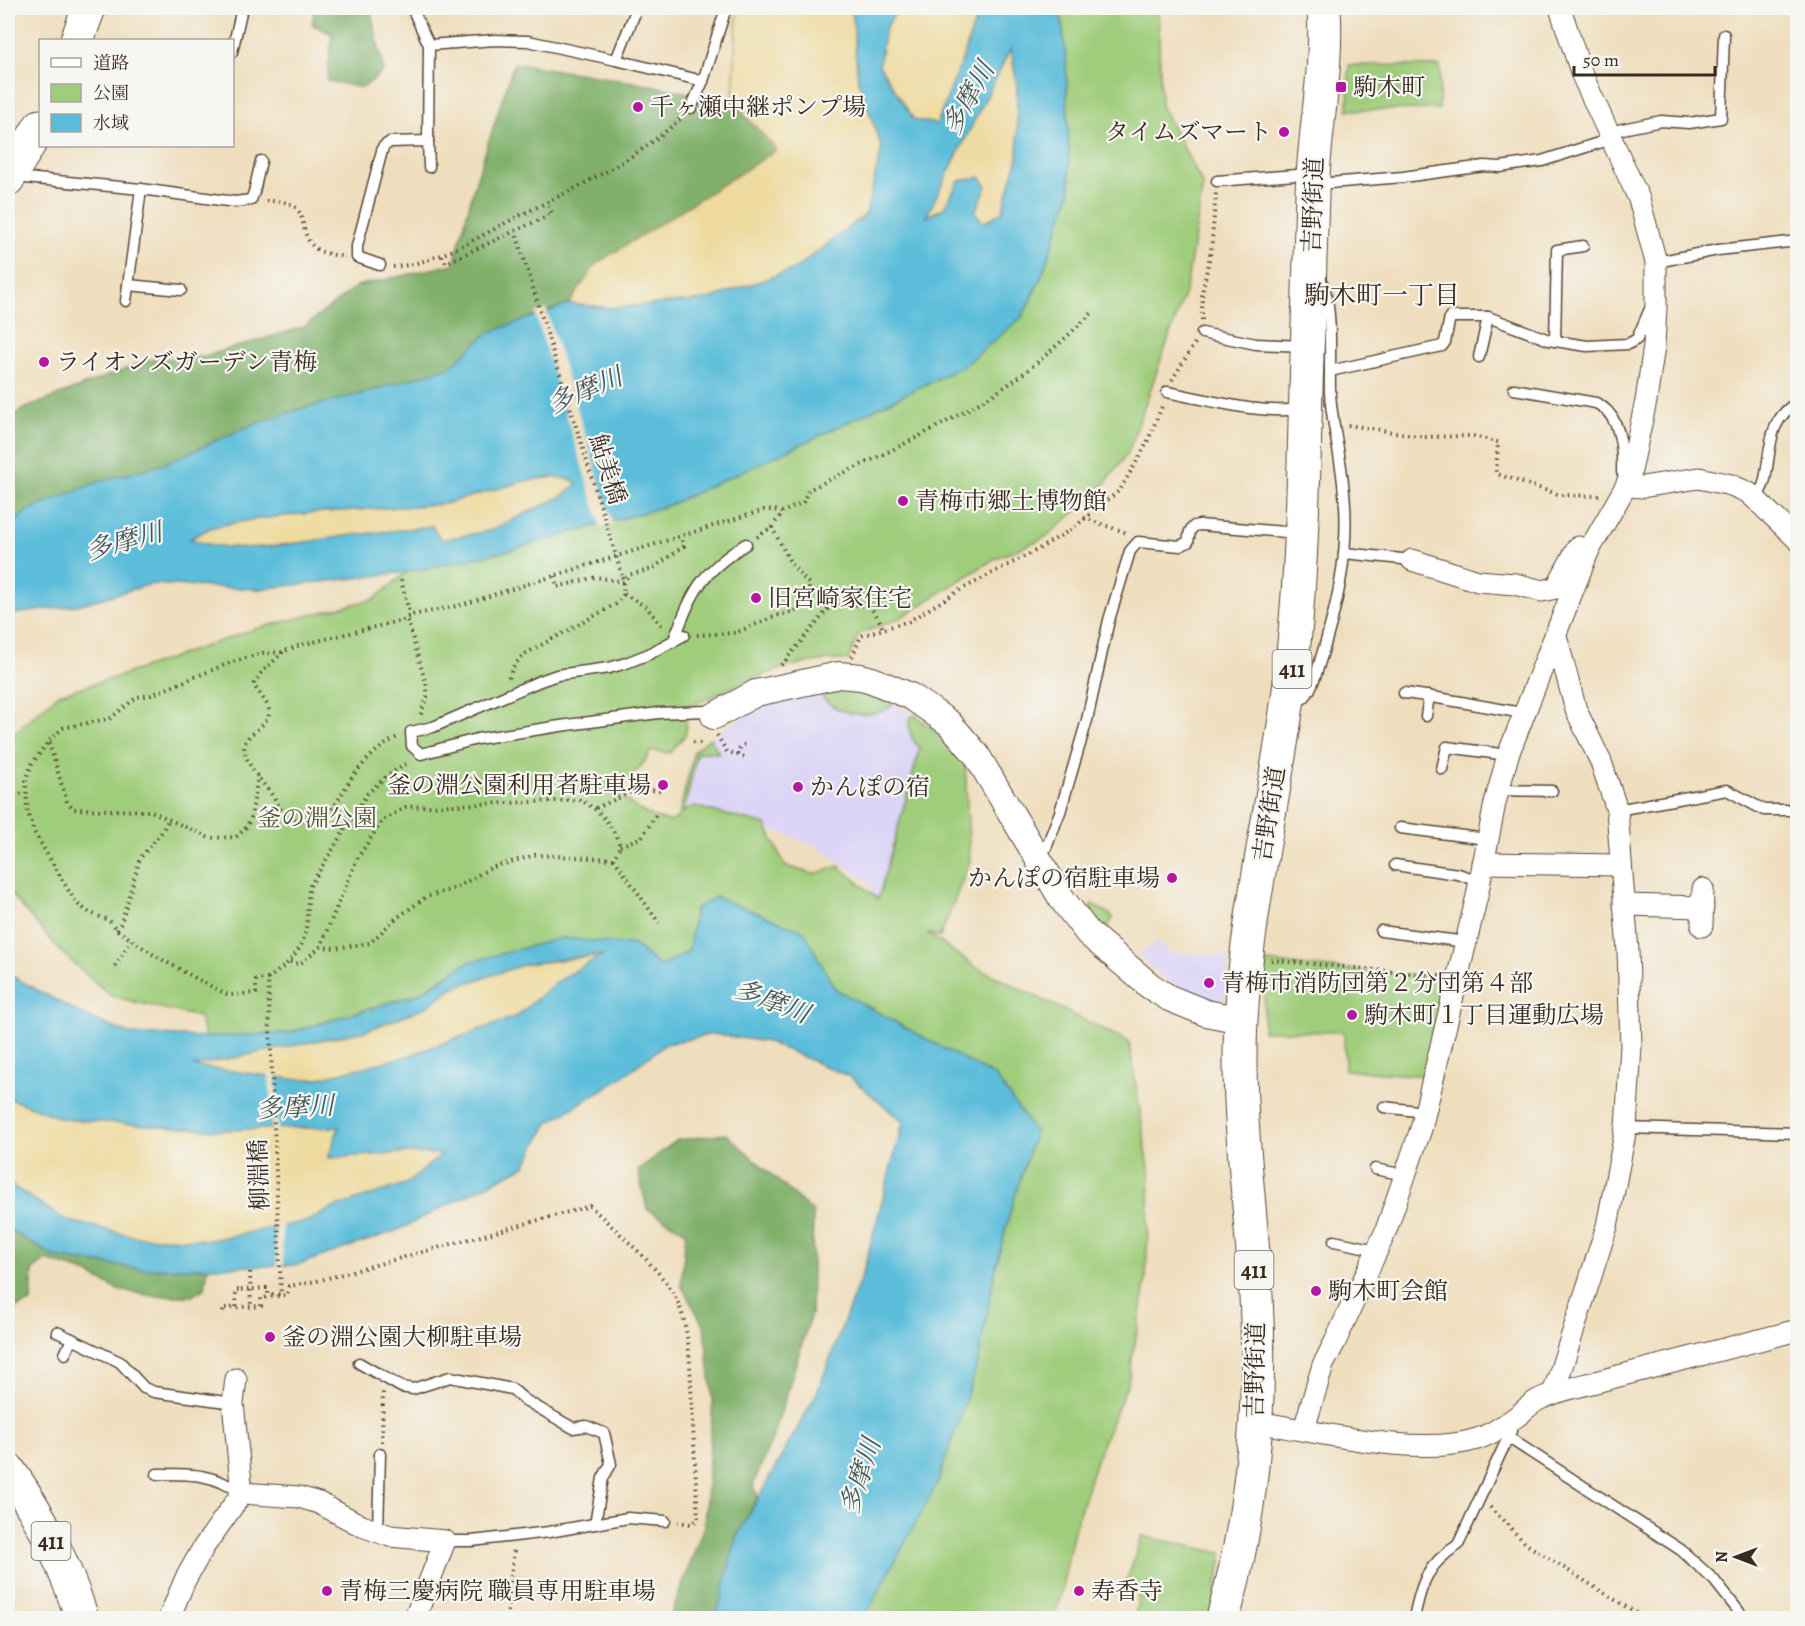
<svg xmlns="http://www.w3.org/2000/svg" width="1805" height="1626" font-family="Alegreya,'Noto Serif JP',serif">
<rect width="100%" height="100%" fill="#f6f6f2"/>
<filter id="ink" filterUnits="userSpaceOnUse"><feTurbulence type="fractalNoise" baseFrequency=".0167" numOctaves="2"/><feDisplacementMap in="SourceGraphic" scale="12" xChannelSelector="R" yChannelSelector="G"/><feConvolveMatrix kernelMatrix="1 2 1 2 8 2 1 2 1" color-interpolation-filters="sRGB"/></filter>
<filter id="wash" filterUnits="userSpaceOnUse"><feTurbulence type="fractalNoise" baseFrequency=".008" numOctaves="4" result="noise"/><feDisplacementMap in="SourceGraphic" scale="24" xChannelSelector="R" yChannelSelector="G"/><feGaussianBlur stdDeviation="1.35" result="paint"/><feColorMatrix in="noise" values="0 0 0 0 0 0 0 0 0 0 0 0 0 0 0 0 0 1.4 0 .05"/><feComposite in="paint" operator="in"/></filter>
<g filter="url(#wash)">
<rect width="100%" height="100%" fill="#efdebd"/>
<g fill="#dcd5f6">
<polygon points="842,689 855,690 884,700 904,709 926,724 876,905 871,884 823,850 779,832 678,821 694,751 698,747 749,712 767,703"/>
<polygon points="1158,941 1168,953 1228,956 1228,995 1217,1001 1182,989 1163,978 1137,955"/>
</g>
<g fill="#a0cd7b" stroke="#6e7c4c" stroke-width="1.5">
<path d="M1060,8H1158L1161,105L1203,185L1186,289L1128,453L1096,495L1044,538L994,559L900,618L859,634L848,660C790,657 738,685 687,708L686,734L670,753L651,751L642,765L616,792C636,809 646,816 671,822L679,816L694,751L710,738L719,753L706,752L697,753L684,812L693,806L766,825L785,866L814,874L839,866L878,899L920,748C911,740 908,731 909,719L915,715L941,736L965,764L970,861L940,937L927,933L976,967L1129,1042L1150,1175L1146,1279L1128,1383L1097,1457L1074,1530L1058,1607L1053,1618H862L869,1609L978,1362L995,1270L1009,1216L996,1077L835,989L803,931L695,909L689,951L660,967L635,945L469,962L418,994L289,1033L205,1037L199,1017L111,996L62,953L10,893L8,888V738L59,694L117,677L255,629L374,599L407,572L507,551L669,505L819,436L965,365L1022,317L1041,278L1070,193L1066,58Z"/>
<polygon points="1349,65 1440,66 1439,109 1348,110"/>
<path d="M842,689L874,696L892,704V706C871,720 839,716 822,697L826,691Z"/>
<polygon points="1092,904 1111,915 1113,918 1106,930 1088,911"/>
<polygon points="1266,962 1450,979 1426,1076 1345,1070 1344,1032 1263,1031"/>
<polygon points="1142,1536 1222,1553 1213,1618 1135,1618 1139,1592 1124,1588"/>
</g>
<g fill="#80b06b" stroke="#5e6d44" stroke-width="1.5">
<polygon points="315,8 370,8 384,71 363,88 327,81 332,34 312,24"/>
<polygon points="514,63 639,83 733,102 777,150 596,264 569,304 488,333 451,367 361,394 301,409 253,425 164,464 98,482 27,511 8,529 8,418 24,409 148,360 205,356 304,327 357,286 454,264 474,187"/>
<polygon points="726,1134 813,1212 811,1314 775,1432 753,1485 758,1496 736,1538 716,1618 670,1618 704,1526 713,1401 704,1326 681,1285 686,1232 647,1209 638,1170 677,1140"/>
<polygon points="8,1229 55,1257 142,1269 208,1268 205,1288 192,1296 153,1296 118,1290 83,1271 46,1260 33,1270 31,1302 8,1311"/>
</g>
<g fill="#eeda9e" stroke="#94825e" stroke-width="1.5">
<polygon points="737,8 852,8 858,80 882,148 866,214 795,269 706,300 612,308 569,304 596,264 777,150 733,102"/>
<polygon points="899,8 985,8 974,25 959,68 937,124 914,120 879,65 885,28"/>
<polygon points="1011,47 1017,87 1018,158 1002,212 983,223 975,212 986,187 959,181 944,208 925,217"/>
<path d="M554,477L573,480L578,484L561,497L489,531L441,540L432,526C397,530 362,535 327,539C282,545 233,555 190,539L210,528L249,520L311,513L444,504L525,481Z"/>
<polygon points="603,955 556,982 517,1016 408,1056 316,1079 292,1079 191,1066 365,1031 428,1006 451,988 526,964"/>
<polygon points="8,1098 63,1119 216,1130 340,1127 329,1158 399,1153 443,1153 408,1183 333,1208 308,1221 211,1240 137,1237 65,1220 8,1183"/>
</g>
<g fill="#5cbdda" stroke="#4c747c" stroke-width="1.5" fill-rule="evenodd">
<path d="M852,8H899L885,28L879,65L914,120L937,124L959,68L974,25L985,8H1060L1066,58L1070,193L1041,278L1022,317L965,365L819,436L669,505L507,551L407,572L259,589L151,584L78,605L8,615V529L27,511L98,482L164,464L252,425L301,409L361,394L450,367L488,333L569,304L612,308L706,300L795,269L866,214L882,148L858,80ZM1011,48L1017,87L1018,157L1002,212L983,223L975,212L987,186L980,177L959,181L944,208L926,217ZM554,477L573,480L577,484L561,497L489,531L441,540L432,526C403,530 374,533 345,536C297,543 236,557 190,539L210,528L249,520L311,513L444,504L525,481Z"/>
<path d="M716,897L804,931L835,989L996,1077L1035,1132L1009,1216L995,1270L978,1362L938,1482L869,1609L862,1618H716L736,1538L817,1393L864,1269L903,1122L850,1077L768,1042L713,1034L666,1044L618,1080L548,1123L525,1166L398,1230L297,1265L142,1269L55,1257L8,1229V1183L65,1220L137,1237L211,1240L308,1221L333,1208L408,1183L442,1154L399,1153L328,1158L339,1127L216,1130L63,1119L8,1098V974L83,1015L129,1034L205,1037L289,1033L418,994L469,962L562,938L635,945L660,967L689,951L695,909ZM592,955H602L556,982L517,1016L408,1056L316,1079H292L193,1066L365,1031L428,1006L452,988L526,964Z"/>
</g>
<g fill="#efdebd">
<polygon points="546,309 613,524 601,528 535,313"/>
<polygon points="269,1073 276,1074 278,1131 272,1131"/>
<polygon points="282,1223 283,1268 277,1268 275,1225"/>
</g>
</g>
<g filter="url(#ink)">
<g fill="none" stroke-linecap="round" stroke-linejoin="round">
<defs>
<g id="service">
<polyline points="429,45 495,40 528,41 616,60 703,81"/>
<polyline points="232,52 242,8"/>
<polyline points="616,60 637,8"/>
<polyline points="691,108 703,81 726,8"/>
<polyline points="1608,132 1661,121 1689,123 1721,118 1724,35"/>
<polyline points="428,141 429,167"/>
<polyline points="15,177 141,189 235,202 251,200 254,192 261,161"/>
<polyline points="1217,181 1310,174"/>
<polyline points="1317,184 1403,177 1484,166 1500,167 1542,161 1611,139"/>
<polyline points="1656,262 1718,250 1798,241"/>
<polyline points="380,265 357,257 357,246 383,147 390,142 428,141 429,45 412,8"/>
<polyline points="128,285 181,290"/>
<polyline points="126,301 141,189"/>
<polyline points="1202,333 1256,344 1305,346"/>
<polyline points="1555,341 1557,250 1583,246"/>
<polyline points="1479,357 1488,317"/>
<polyline points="1330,371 1442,346 1445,342 1450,317 1488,317 1549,340 1587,346 1628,344 1637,339 1650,309"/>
<path d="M1514,389L1596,403C1620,414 1623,448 1622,472"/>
<path d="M1167,392C1210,400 1258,415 1302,409"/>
<path d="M1755,501C1758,495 1762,489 1764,483C1772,453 1765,421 1798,402"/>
<polyline points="1344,553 1412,560"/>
<polyline points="684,635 649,654 626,663 609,668 557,675 540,681 433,727 411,732 412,746 421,754 477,739 560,726 658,713 704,711 714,716"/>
<path d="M673,642C693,591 699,574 746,544"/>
<path d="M1404,693C1445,698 1484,707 1524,713"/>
<path d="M1293,701C1296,700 1300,700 1302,699C1311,694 1318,668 1321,658C1339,600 1351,545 1343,483C1340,453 1332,424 1330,393C1329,365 1334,304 1321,281"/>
<polyline points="1426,716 1429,696"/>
<polyline points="1442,769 1447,747 1508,755"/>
<polyline points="1498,790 1552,791"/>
<polyline points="1617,810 1727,790 1764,810 1798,810"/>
<polyline points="1400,828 1487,839"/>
<polyline points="1037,856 1046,848 1060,812 1087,720 1109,620 1130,551 1138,542 1180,546 1188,542 1190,531 1194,526 1199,525 1298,533"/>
<polyline points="1395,865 1458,874 1479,881"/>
<polyline points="1381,931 1466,942"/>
<polyline points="1384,1107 1425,1112"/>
<polyline points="1626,1128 1798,1133"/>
<polyline points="1375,1169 1405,1175"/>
<polyline points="1334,1241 1377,1250"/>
<polyline points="57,1332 120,1362 144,1388 154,1392 233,1403"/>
<polyline points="65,1354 72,1339"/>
<polyline points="359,1363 401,1387 413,1389 450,1377 512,1389 525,1400 573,1428 586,1426 604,1433 611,1464 603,1478 595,1524"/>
<polyline points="1509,1438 1681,1550 1714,1580 1744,1618"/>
<path d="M157,1474C192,1474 211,1473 242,1493"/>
<polyline points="378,1532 380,1454"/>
<polyline points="445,1541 472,1541 549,1532 628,1518 665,1521"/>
<path d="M1414,1618C1421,1584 1427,1564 1458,1545L1511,1431"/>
</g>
<g id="minor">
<polyline points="1626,486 1642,487 1699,478 1731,485 1749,493 1798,540"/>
<polyline points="1412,560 1478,581 1515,584 1542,591 1556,588 1578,547"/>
<polyline points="1483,863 1621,865"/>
<polyline points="1624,905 1703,907"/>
<polyline points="1702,926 1703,889"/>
<polyline points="1553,1394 1607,1226 1626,1128 1631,1046 1628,951 1617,810 1601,762 1576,710 1556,636"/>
<path d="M1255,1422C1317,1431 1418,1458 1477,1439C1490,1435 1505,1425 1516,1417C1523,1412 1530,1404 1538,1400C1547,1395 1558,1392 1568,1389L1798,1330"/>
<polyline points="1304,1429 1323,1365 1335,1342 1385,1233 1421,1129 1477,896 1495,803 1508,755 1588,552 1626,486 1630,475 1646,401 1654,346 1656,307 1656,262 1639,199 1582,75 1560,8"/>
<polyline points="242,1493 299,1497 319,1503 362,1526 390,1536 445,1541 415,1618"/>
<polyline points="169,1618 185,1580 203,1548 242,1493 233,1403 236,1379"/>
</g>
<polyline id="tertiary" points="714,716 756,693 839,675 861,677 872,680 912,697 949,723 976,754 1062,899 1088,933 1150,986 1169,998 1206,1013 1241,1020"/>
<g id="primary">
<polyline points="77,40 89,8"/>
<polyline points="8,179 40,126"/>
</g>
<g id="trunk">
<path d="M8,1469C40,1514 65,1565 82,1618"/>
<path d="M1223,1618C1252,1515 1262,1404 1256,1296C1251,1204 1236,1112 1241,1020C1247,909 1275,800 1289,690C1300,601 1303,511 1305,422C1307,346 1310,270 1312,194C1314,131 1328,71 1324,8"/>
</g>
</defs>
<use href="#service" stroke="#564536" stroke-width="13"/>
<use href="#minor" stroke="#564536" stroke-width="23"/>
<use href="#tertiary" stroke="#564536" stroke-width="28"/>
<use href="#primary" stroke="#564536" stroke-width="35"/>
<use href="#trunk" stroke="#564536" stroke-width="35"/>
<g stroke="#564536" stroke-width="4" stroke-dasharray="1.5 4.5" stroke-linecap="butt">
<path d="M266,201C316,199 294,229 314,247C321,254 336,255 345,257"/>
<polyline points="442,256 446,263 545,217 552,213 547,203"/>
<path d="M393,267C438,263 476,238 515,218C573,189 635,162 682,117"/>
<polyline points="1202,320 1202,293 1211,251 1216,193"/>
<polyline points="1172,380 1195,343"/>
<polyline points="1348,425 1425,437 1473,436 1498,442 1496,471 1497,474 1560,495 1600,496"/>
<polyline points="1084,518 1127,533"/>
<path d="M772,527L791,564L809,584V607C825,607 858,600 871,609C877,614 880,622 883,629"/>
<polyline points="757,537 772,527 783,512"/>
<polyline points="555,576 557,587 596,577 623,582 629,575 652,569 684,546 681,537"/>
<polyline points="401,580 409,612 407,619 427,687 427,696 420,717"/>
<polyline points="624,594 645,606 664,628"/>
<polyline points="697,635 735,633 776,616 809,607"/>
<path d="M283,652C273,663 260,671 254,684C257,693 269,702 269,712C269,729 239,733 245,753C248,767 266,786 275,799C278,804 281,811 285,814C297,825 320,824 331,811C339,800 345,787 353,776C366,760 379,746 398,737"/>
<polyline points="852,657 861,636 909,621 962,589 1037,550 1072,529 1120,490 1146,445 1163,404"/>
<path d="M781,665C787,660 789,655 794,650C806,636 818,622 829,607"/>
<polyline points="509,678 513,667 523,655 616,604 624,594 622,575"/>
<polyline points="717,735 727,752 745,757"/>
<polyline points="693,742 701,743"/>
<polyline points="49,743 67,802 74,809 151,811 209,838 236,837 245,829 251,818 258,776"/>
<polyline points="738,755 740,747 747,743"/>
<polyline points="8,795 26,793"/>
<polyline points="596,808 634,791 662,790"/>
<polyline points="620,846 642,837 657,813"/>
<polyline points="117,930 121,923 140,858 160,835 169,819"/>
<polyline points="320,947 336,948 370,943 394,920 426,897 456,888 490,868 535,855 614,859"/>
<polyline points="1271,960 1440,976"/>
<path d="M290,962L300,964L320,947L358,857L383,820L406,807L580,800C600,810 612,824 620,846L614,859L659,923"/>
<polyline points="115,966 131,940"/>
<path d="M268,979L256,980V993L228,995L197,979L154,955L117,930L109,920L90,913L79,905L73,898L34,832L27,809L26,780L32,764L48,742L63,728L111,718L137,697L151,695L232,662L263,653L283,652L297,646L407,619L413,615L461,605L764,510H774L783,512L803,502L808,490C874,459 939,429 1000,390C1034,368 1063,340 1092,313"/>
<polyline points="250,1272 251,1307"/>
<path d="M266,1288H268V1294H281L268,979C282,968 299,956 304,937C309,921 306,902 310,886L367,794L387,776L409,762"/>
<polyline points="236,1307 236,1290 241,1290"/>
<path d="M223,1312V1308L261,1306V1298L287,1295L289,1286L317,1281L590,1206C617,1232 665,1271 679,1305C691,1336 690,1373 692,1405C694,1444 696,1482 698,1520L691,1524L678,1522"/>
<polyline points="382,1442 383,1392"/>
<polyline points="1490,1507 1526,1544 1644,1618"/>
<polyline points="507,1618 514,1548"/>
</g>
<use href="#service" stroke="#fff" stroke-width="10"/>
<use href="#minor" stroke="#fff" stroke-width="21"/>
<use href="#tertiary" stroke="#fff" stroke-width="26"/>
<use href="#primary" stroke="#fff" stroke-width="33"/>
<use href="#trunk" stroke="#fff" stroke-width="33"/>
<g stroke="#564536" stroke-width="4" stroke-dasharray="1.5 4.5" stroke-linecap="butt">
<polyline points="517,236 622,575"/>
<polyline points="241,1290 266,1288"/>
</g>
</g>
</g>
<g fill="#b5179e" stroke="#f6f6f2" stroke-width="2">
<rect x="1335" y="81" width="12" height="12" rx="3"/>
<circle cx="638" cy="107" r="6"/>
<circle cx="1284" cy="132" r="6"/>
<circle cx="44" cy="362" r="6"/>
<circle cx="903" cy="501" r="6"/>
<circle cx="756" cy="598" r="6"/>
<circle cx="663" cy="785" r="6"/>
<circle cx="798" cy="787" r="6"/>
<circle cx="1172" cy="878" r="6"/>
<circle cx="1209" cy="983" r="6"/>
<circle cx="1352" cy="1015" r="6"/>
<circle cx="1316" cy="1291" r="6"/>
<circle cx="270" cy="1337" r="6"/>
<circle cx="327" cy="1591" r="6"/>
<circle cx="1079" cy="1591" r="6"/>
</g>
<g text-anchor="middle" stroke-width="4.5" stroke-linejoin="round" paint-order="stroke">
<g fill="#f6f6f2" stroke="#73675e" stroke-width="1.5">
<rect x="1272.5" y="650" width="39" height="38" rx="4.5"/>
<rect x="1234.5" y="1251" width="39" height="38" rx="4.5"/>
<rect x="31.5" y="1522" width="39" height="38" rx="4.5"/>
</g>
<g font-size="22" font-weight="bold" fill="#3b2a1e">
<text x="1292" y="677">411</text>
<text x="1254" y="1278">411</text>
<text x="51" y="1549">411</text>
</g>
<g font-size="24" fill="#3b2a1e" stroke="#f6f6f2" text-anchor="start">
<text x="1353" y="95">駒木町</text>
<text x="650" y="115">千ヶ瀬中継ポンプ場</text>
<text x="1272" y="140" text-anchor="end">タイムズマート</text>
<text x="56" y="370">ライオンズガーデン青梅</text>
<text x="915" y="509">青梅市郷土博物館</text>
<text x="768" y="606">旧宮崎家住宅</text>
<text x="651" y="793" text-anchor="end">釜の淵公園利用者駐車場</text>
<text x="810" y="795">かんぽの宿</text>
<text x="1160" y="886" text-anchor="end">かんぽの宿駐車場</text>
<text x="1221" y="991">青梅市消防団第２分団第４部</text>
<text x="1364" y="1023">駒木町１丁目運動広場</text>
<text x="1328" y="1299">駒木町会館</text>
<text x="282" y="1345">釜の淵公園大柳駐車場</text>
<text x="339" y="1599">青梅三慶病院 職員専用駐車場</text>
<text x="1091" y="1599">寿香寺</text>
</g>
<g font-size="24" fill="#3b2a1e" stroke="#f6f6f2">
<text transform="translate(1313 205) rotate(-88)" y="8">吉野街道</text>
<text transform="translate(608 469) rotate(73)" y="8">鮎美橋</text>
<text transform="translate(1269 814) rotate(-81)" y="8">吉野街道</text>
<text transform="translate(259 1175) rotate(-92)" y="8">柳淵橋</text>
<text transform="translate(1255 1370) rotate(-89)" y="8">吉野街道</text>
</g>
<g font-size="24" fill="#545335" stroke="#f6f6f2">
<text x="317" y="826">釜の淵公園</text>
</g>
<g font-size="26" font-style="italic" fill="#455656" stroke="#f6f6f2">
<text transform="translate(968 98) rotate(-61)" y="9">多摩川</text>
<text transform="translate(585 390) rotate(-23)" y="9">多摩川</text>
<text transform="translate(124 541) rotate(-15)" y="9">多摩川</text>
<text transform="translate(772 1001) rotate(21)" y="9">多摩川</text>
<text transform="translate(295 1107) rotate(-3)" y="9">多摩川</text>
<text transform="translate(860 1476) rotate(-72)" y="9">多摩川</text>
</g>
<g font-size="26" fill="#3b2a1e" stroke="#f6f6f2">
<text x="1382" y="304">駒木町一丁目</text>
</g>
</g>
<rect width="1805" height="1626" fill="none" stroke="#f6f6f2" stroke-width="30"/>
<rect x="39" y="39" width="195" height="108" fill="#f6f6f2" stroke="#aba49d" stroke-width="1.5"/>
<rect x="51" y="58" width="30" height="9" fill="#ffffff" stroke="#aba49d" stroke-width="1.5"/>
<text x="93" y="69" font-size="18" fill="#3b2a1e">道路</text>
<rect x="51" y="84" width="30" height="18" fill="#a0cd7b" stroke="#aba49d" stroke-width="1.5"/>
<text x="93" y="99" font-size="18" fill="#3b2a1e">公園</text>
<rect x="51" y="114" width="30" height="18" fill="#5cbdda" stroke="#aba49d" stroke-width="1.5"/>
<text x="93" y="129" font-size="18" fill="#3b2a1e">水域</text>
<g transform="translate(1736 1557) rotate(270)" stroke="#f6f6f2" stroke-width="4.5" paint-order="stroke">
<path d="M0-4.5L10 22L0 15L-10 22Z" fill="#3b2a1e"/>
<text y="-9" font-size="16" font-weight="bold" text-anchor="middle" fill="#3b2a1e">N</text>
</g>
<path d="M1574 66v9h141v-9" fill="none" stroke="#3b2a1e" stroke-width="3"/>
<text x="1583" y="66" font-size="18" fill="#3b2a1e" stroke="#f6f6f2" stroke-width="4.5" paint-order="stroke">50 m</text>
</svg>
